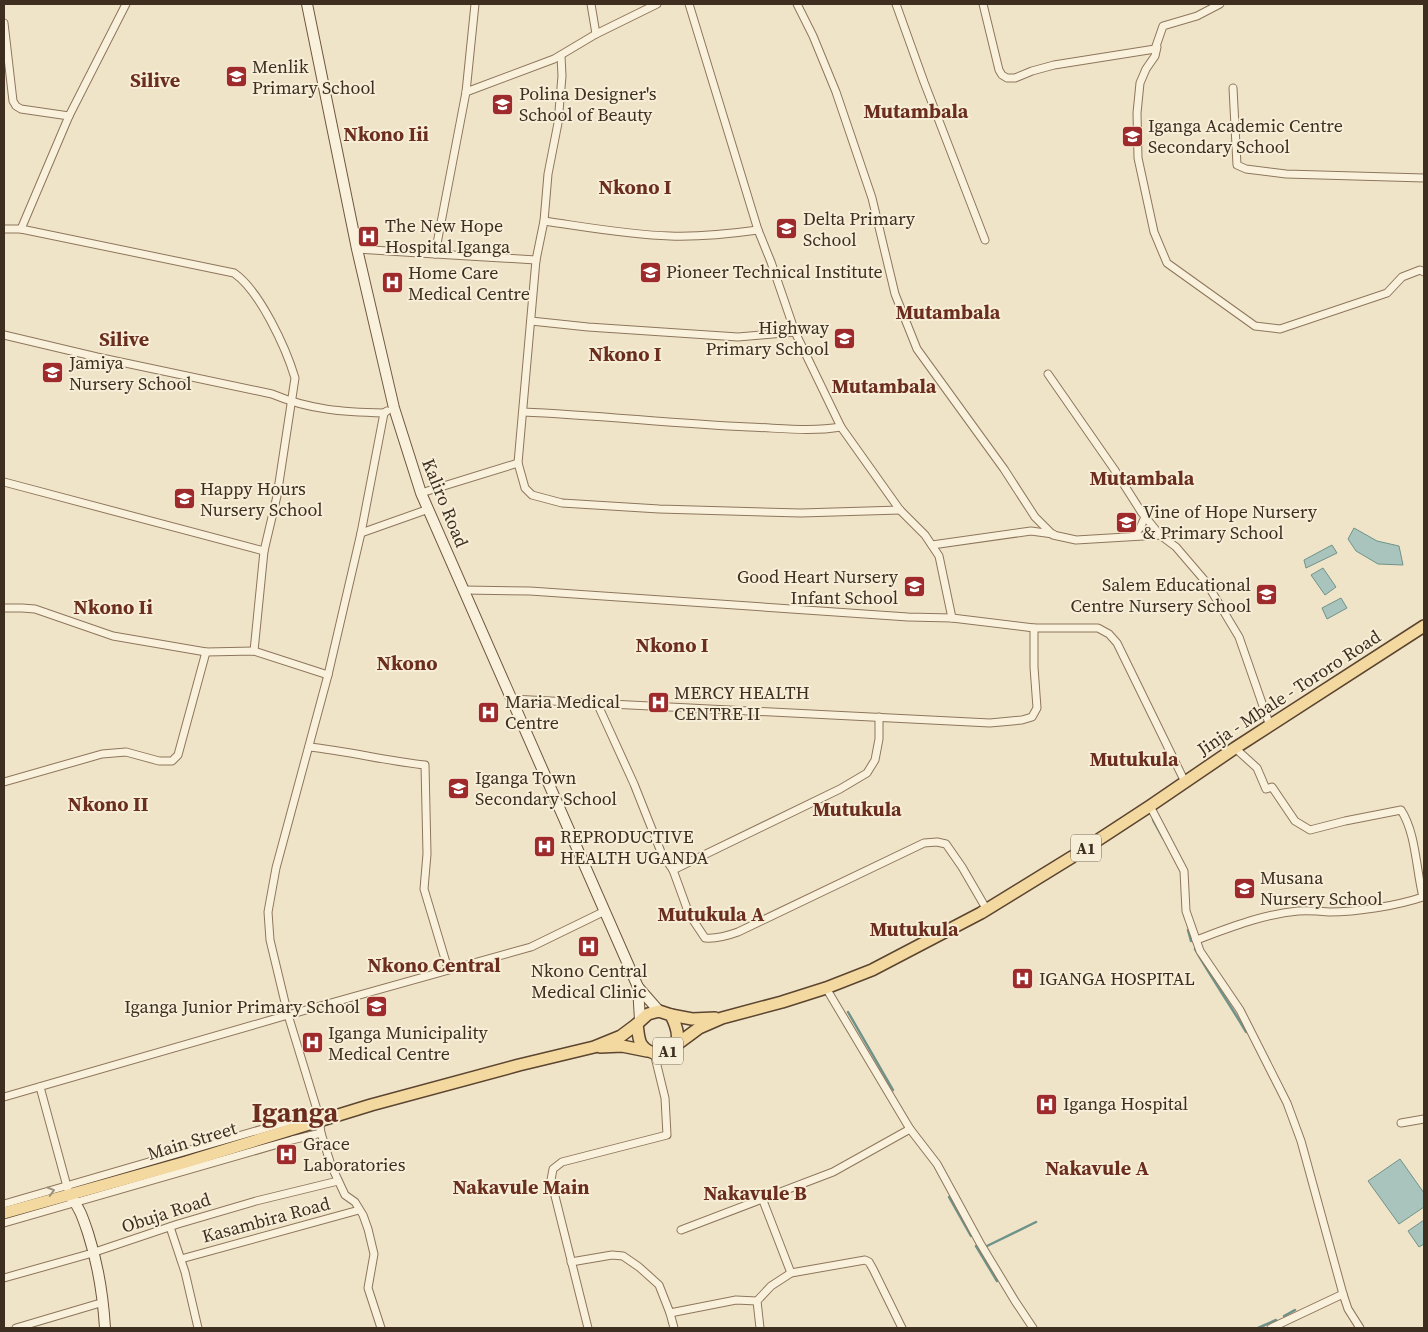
<svg xmlns="http://www.w3.org/2000/svg" width="1428" height="1332" font-family="'Source Serif 4',serif">
<rect width="100%" height="100%" fill="#f0e4c8"/>
<g fill="#a9c4bc" stroke="#6f938a">
<polygon points="1354,528 1377,541 1399,546 1403,565 1378,564 1356,551 1348,539"/>
<polygon points="1332,545 1337,553 1306,568 1304,560"/>
<polygon points="1323,568 1336,587 1325,595 1311,575"/>
<polygon points="1341,598 1347,608 1327,619 1322,608"/>
<polygon points="1400,1159 1424,1193 1424,1207 1399,1224 1368,1181"/>
<polygon points="1424,1220 1424,1244 1419,1247 1408,1231"/>
</g>
<g fill="none" stroke-linecap="round" stroke-linejoin="round">
<g stroke="#6f938a" stroke-width="2.5">
<polyline points="1153,820 1163,838"/>
<polyline points="1188,930 1191,941"/>
<path d="M1195,949C1211,978 1230,1004 1246,1032"/>
<polyline points="848,1012 893,1090"/>
<polyline points="949,1197 971,1236"/>
<polyline points="976,1246 997,1281"/>
<polyline points="987,1246 1036,1222"/>
<polyline points="1284,1316 1295,1310"/>
<polyline points="1258,1328 1276,1320"/>
</g>
<defs>
<g id="minor">
<polyline points="591,4 596,34"/>
<polyline points="689,4 758,230 771,262 795,332 841,427 900,510 925,535 939,556 952,618"/>
<polyline points="797,4 813,36 836,92 872,198 895,294 917,349 1004,469 1035,517 1053,535 1076,540 1160,535 1176,547 1206,582 1239,637 1270,726"/>
<polyline points="896,4 924,82 985,240"/>
<polyline points="983,4 999,70 1002,75 1007,78 1015,78 1032,71 1054,65 1155,49 1163,26 1197,16 1220,4"/>
<polyline points="4,23 13,101 16,106 21,109 69,116"/>
<polyline points="1157,47 1155,56 1146,69 1140,83 1137,113 1138,158 1154,232 1167,263 1255,326 1280,329 1387,293 1402,277 1420,270 1424,272"/>
<polyline points="561,56 562,76 558,123 548,174 544,221 536,260 518,463 525,488 532,495 562,503 659,509 801,513 900,510"/>
<polyline points="1233,88 1237,165 1246,169 1286,174 1424,178"/>
<polyline points="466,92 554,59 596,34 657,4"/>
<path d="M544,221C586,227 629,235 670,236C700,237 729,234 758,230"/>
<path d="M4,229H21L234,273C260,291 286,348 295,378L277,496L264,551L254,651"/>
<polyline points="21,229 69,116 126,4"/>
<polyline points="357,249 435,254 466,92 475,4"/>
<polyline points="435,254 536,260"/>
<polyline points="531,321 588,327 738,337 795,332"/>
<path d="M4,335L97,357L272,394C310,410 343,412 384,413L387,411"/>
<polyline points="1048,374 1114,469 1142,513 1160,535"/>
<path d="M523,412C599,415 674,424 749,427C780,428 811,432 841,427"/>
<polyline points="4,482 264,551"/>
<polyline points="421,493 518,463"/>
<polyline points="361,533 426,510"/>
<polyline points="1133,536 1140,528 1145,517"/>
<polyline points="932,545 1031,531 1053,534"/>
<polyline points="464,590 530,591 908,617 952,618 1034,628 1098,628 1109,634 1117,643 1185,782"/>
<polyline points="4,608 22,608 35,609 113,636 206,652 254,651 328,675"/>
<polyline points="511,699 990,723 1022,720 1032,717 1037,708 1034,667 1034,628"/>
<polyline points="597,703 634,784 661,852 673,870 840,789 867,773 875,760 879,739 879,717"/>
<path d="M309,747C348,751 386,761 425,765L427,854L424,889L448,969"/>
<polyline points="4,782 102,754 126,752 159,761 172,761 178,755 206,652"/>
<polyline points="1150,806 1184,871 1186,911 1200,951 1240,1010 1287,1103 1301,1141 1343,1294"/>
<path d="M673,870L689,914L705,938C717,939 727,936 738,932L924,843L937,842L946,844L962,867L987,910"/>
<path d="M1196,940C1229,928 1263,914 1298,911C1308,910 1319,911 1329,912C1357,912 1396,906 1423,897C1416,869 1416,833 1401,810L1345,821L1310,830L1295,821L1272,787L1266,789L1257,768L1235,748"/>
<polyline points="826,988 910,1129 937,1164 980,1243 1015,1301 1033,1328"/>
<polyline points="40,1087 68,1190"/>
<polyline points="4,1097 288,1015 531,947 605,911"/>
<polyline points="1401,1123 1424,1119"/>
<polyline points="762,1198 791,1273"/>
<polyline points="4,1204 318,1113"/>
<polyline points="4,1223 292,1140 321,1133"/>
<polyline points="170,1227 185,1272 198,1328"/>
<polyline points="681,1230 833,1172 910,1129"/>
<polyline points="181,1259 359,1210"/>
<polyline points="571,1262 612,1255 623,1256 639,1267 659,1285 670,1313 736,1300 757,1301"/>
<polyline points="4,1278 89,1254 178,1224 256,1201 338,1181"/>
<polyline points="670,1313 674,1328"/>
<polyline points="16,1328 97,1304"/>
<polyline points="381,1328 368,1288 374,1254 368,1229 363,1215 355,1202 345,1195 331,1165 321,1133 318,1113 288,1015 270,940 268,912 276,868 328,675 361,533 384,413"/>
<polyline points="588,1328 551,1180 553,1169 562,1162 667,1135 665,1098 654,1053"/>
<polyline points="760,1328 757,1301 771,1286 791,1273 865,1260 869,1262 873,1269 902,1328"/>
<polyline points="1271,1328 1343,1294 1348,1309 1360,1328"/>
</g>
<g id="secondary">
<polyline points="307,4 357,249 394,408 421,493 638,987 659,1011"/>
<polyline points="638,987 640,1020"/>
<path d="M69,1194C79,1206 83,1218 88,1233C98,1264 103,1295 105,1328"/>
</g>
<g id="primary">
<path d="M659,1011L671,1015C675,1023 681,1036 675,1045C668,1058 648,1055 641,1044C638,1038 638,1030 637,1024L648,1014Z"/>
<polyline points="671,1015 692,1019 715,1018"/>
<polyline points="676,1045 699,1028 722,1018 782,1002 826,988 872,970 981,913 1072,857 1150,806 1235,748 1424,626"/>
<polyline points="600,1047 622,1046 647,1051"/>
<polyline points="4,1213 186,1162 371,1105 519,1065 594,1047 621,1036 637,1024"/>
</g>
</defs>
<use href="#minor" stroke="#8d765c" stroke-width="9"/>
<use href="#secondary" stroke="#6f573f" stroke-width="12"/>
<use href="#primary" stroke="#5b4430" stroke-width="14"/>
<use href="#minor" stroke="#faf1dc" stroke-width="7"/>
<use href="#secondary" stroke="#faf1dc" stroke-width="10"/>
<use href="#primary" stroke="#f3d9a0" stroke-width="11"/>
</g>
<defs><path id="oneway-chevron" d="M-2-3.5L2.5 0L-2 3.5" fill="none" stroke-width="1.6" stroke-linecap="round" stroke-linejoin="round" transform="scale(1.25)"/></defs>
<use stroke="#9c907e" href="#oneway-chevron" transform="translate(51 1191) rotate(-16)"/>
<defs>
<symbol id="school-square" viewBox="-11 -11 22 22"><rect x="-9" y="-9" width="18" height="18" rx="4" fill="#9e2a2b" stroke="#f7eed8"/><path d="M0-5L7-2L0 1L-7-2ZM-4 1L0 2.5L4 1V4Q0 6-4 4Z" fill="#fff"/></symbol>
<symbol id="hospital-square" viewBox="-11 -11 22 22"><rect x="-9" y="-9" width="18" height="18" rx="4" fill="#9e2a2b" stroke="#f7eed8"/><path d="M-5-5h3v3.5h4V-5h3V5h-3V1.5h-4V5h-3Z" fill="#fff"/></symbol>
</defs>
<g fill-rule="evenodd">
<use href="#school-square" x="224" y="64" width="25" height="25"/>
<use href="#school-square" x="490" y="92" width="25" height="25"/>
<use href="#school-square" x="1120" y="124" width="25" height="25"/>
<use href="#school-square" x="774" y="216" width="25" height="25"/>
<use href="#hospital-square" x="356" y="224" width="25" height="25"/>
<use href="#school-square" x="638" y="260" width="25" height="25"/>
<use href="#hospital-square" x="380" y="270" width="25" height="25"/>
<use href="#school-square" x="832" y="326" width="25" height="25"/>
<use href="#school-square" x="40" y="360" width="25" height="25"/>
<use href="#school-square" x="172" y="486" width="25" height="25"/>
<use href="#school-square" x="1114" y="510" width="25" height="25"/>
<use href="#school-square" x="902" y="574" width="25" height="25"/>
<use href="#school-square" x="1254" y="582" width="25" height="25"/>
<use href="#hospital-square" x="646" y="690" width="25" height="25"/>
<use href="#hospital-square" x="476" y="700" width="25" height="25"/>
<use href="#school-square" x="446" y="776" width="25" height="25"/>
<use href="#hospital-square" x="532" y="834" width="25" height="25"/>
<use href="#school-square" x="1232" y="876" width="25" height="25"/>
<use href="#hospital-square" x="576" y="934" width="25" height="25"/>
<use href="#hospital-square" x="1010" y="966" width="25" height="25"/>
<use href="#school-square" x="364" y="994" width="25" height="25"/>
<use href="#hospital-square" x="300" y="1030" width="25" height="25"/>
<use href="#hospital-square" x="1034" y="1092" width="25" height="25"/>
<use href="#hospital-square" x="274" y="1142" width="25" height="25"/>
</g>
<g text-anchor="middle" stroke-width="4" stroke-linejoin="round" paint-order="stroke">
<g fill="#f7eed8" stroke="#756857" stroke-width="1">
<rect x="1071" y="834.5" width="30" height="27" rx="4"/>
<rect x="653" y="1037.5" width="30" height="27" rx="4"/>
</g>
<g font-size="16" font-weight="bold" fill="#3d2e20">
<text x="1086" y="854">A1</text>
<text x="668" y="1057">A1</text>
</g>
<g font-size="18" fill="#3d2e20" stroke="#f7eed8" text-anchor="start">
<text x="252" y="73">Menlik<tspan x="252" dy="21">Primary School</tspan></text>
<text x="519" y="100">Polina Designer's<tspan x="519" dy="21">School of Beauty</tspan></text>
<text x="1148" y="132">Iganga Academic Centre<tspan x="1148" dy="21">Secondary School</tspan></text>
<text x="803" y="225">Delta Primary<tspan x="803" dy="21">School</tspan></text>
<text x="385" y="232">The New Hope<tspan x="385" dy="21">Hospital Iganga</tspan></text>
<text x="666" y="278">Pioneer Technical Institute</text>
<text x="408" y="279">Home Care<tspan x="408" dy="21">Medical Centre</tspan></text>
<text x="829" y="334" text-anchor="end">Highway<tspan x="829" dy="21">Primary School</tspan></text>
<text x="69" y="369">Jamiya<tspan x="69" dy="21">Nursery School</tspan></text>
<text x="200" y="495">Happy Hours<tspan x="200" dy="21">Nursery School</tspan></text>
<text x="1143" y="518">Vine of Hope Nursery<tspan x="1143" dy="21">&amp; Primary School</tspan></text>
<text x="898" y="583" text-anchor="end">Good Heart Nursery<tspan x="898" dy="21">Infant School</tspan></text>
<text x="1251" y="591" text-anchor="end">Salem Educational<tspan x="1251" dy="21">Centre Nursery School</tspan></text>
<text x="674" y="699">MERCY HEALTH<tspan x="674" dy="21">CENTRE II</tspan></text>
<text x="505" y="708">Maria Medical<tspan x="505" dy="21">Centre</tspan></text>
<text x="475" y="784">Iganga Town<tspan x="475" dy="21">Secondary School</tspan></text>
<text x="560" y="843">REPRODUCTIVE<tspan x="560" dy="21">HEALTH UGANDA</tspan></text>
<text x="1260" y="884">Musana<tspan x="1260" dy="21">Nursery School</tspan></text>
<text x="589" y="977" text-anchor="middle">Nkono Central<tspan x="589" dy="21">Medical Clinic</tspan></text>
<text x="1039" y="985">IGANGA HOSPITAL</text>
<text x="360" y="1013" text-anchor="end">Iganga Junior Primary School</text>
<text x="328" y="1039">Iganga Municipality<tspan x="328" dy="21">Medical Centre</tspan></text>
<text x="1063" y="1110">Iganga Hospital</text>
<text x="303" y="1150">Grace<tspan x="303" dy="21">Laboratories</tspan></text>
</g>
<g font-size="18" fill="#3d2e20" stroke="#f7eed8">
<text transform="translate(445 503) rotate(68)" y="6">Kaliro Road</text>
<text transform="translate(1289 693) rotate(-33)" y="6">Jinja - Mbale - Tororo Road</text>
<text transform="translate(192 1141) rotate(-17)" y="6">Main Street</text>
<text transform="translate(166 1213) rotate(-18)" y="6">Obuja Road</text>
<text transform="translate(266 1220) rotate(-15)" y="6">Kasambira Road</text>
</g>
<g font-size="20" font-weight="bold" fill="#6b2e1e" stroke="#f7eed8">
<text x="155" y="87">Silive</text>
<text x="916" y="118">Mutambala</text>
<text x="386" y="141">Nkono Iii</text>
<text x="635" y="194">Nkono I</text>
<text x="948" y="319">Mutambala</text>
<text x="124" y="346">Silive</text>
<text x="625" y="361">Nkono I</text>
<text x="884" y="393">Mutambala</text>
<text x="1142" y="485">Mutambala</text>
<text x="113" y="614">Nkono Ii</text>
<text x="672" y="652">Nkono I</text>
<text x="407" y="670">Nkono</text>
<text x="1134" y="766">Mutukula</text>
<text x="108" y="811">Nkono II</text>
<text x="857" y="816">Mutukula</text>
<text x="711" y="921">Mutukula A</text>
<text x="914" y="936">Mutukula</text>
<text x="434" y="972">Nkono Central</text>
<text x="1097" y="1175">Nakavule A</text>
<text x="521" y="1194">Nakavule Main</text>
<text x="755" y="1200">Nakavule B</text>
</g>
<g font-size="28" font-weight="bold" fill="#6b2e1e" stroke="#f7eed8">
<text x="295" y="1122">Iganga</text>
</g>
</g>
<rect width="1428" height="1332" fill="none" stroke="#3d2e20" stroke-width="10"/>
</svg>
